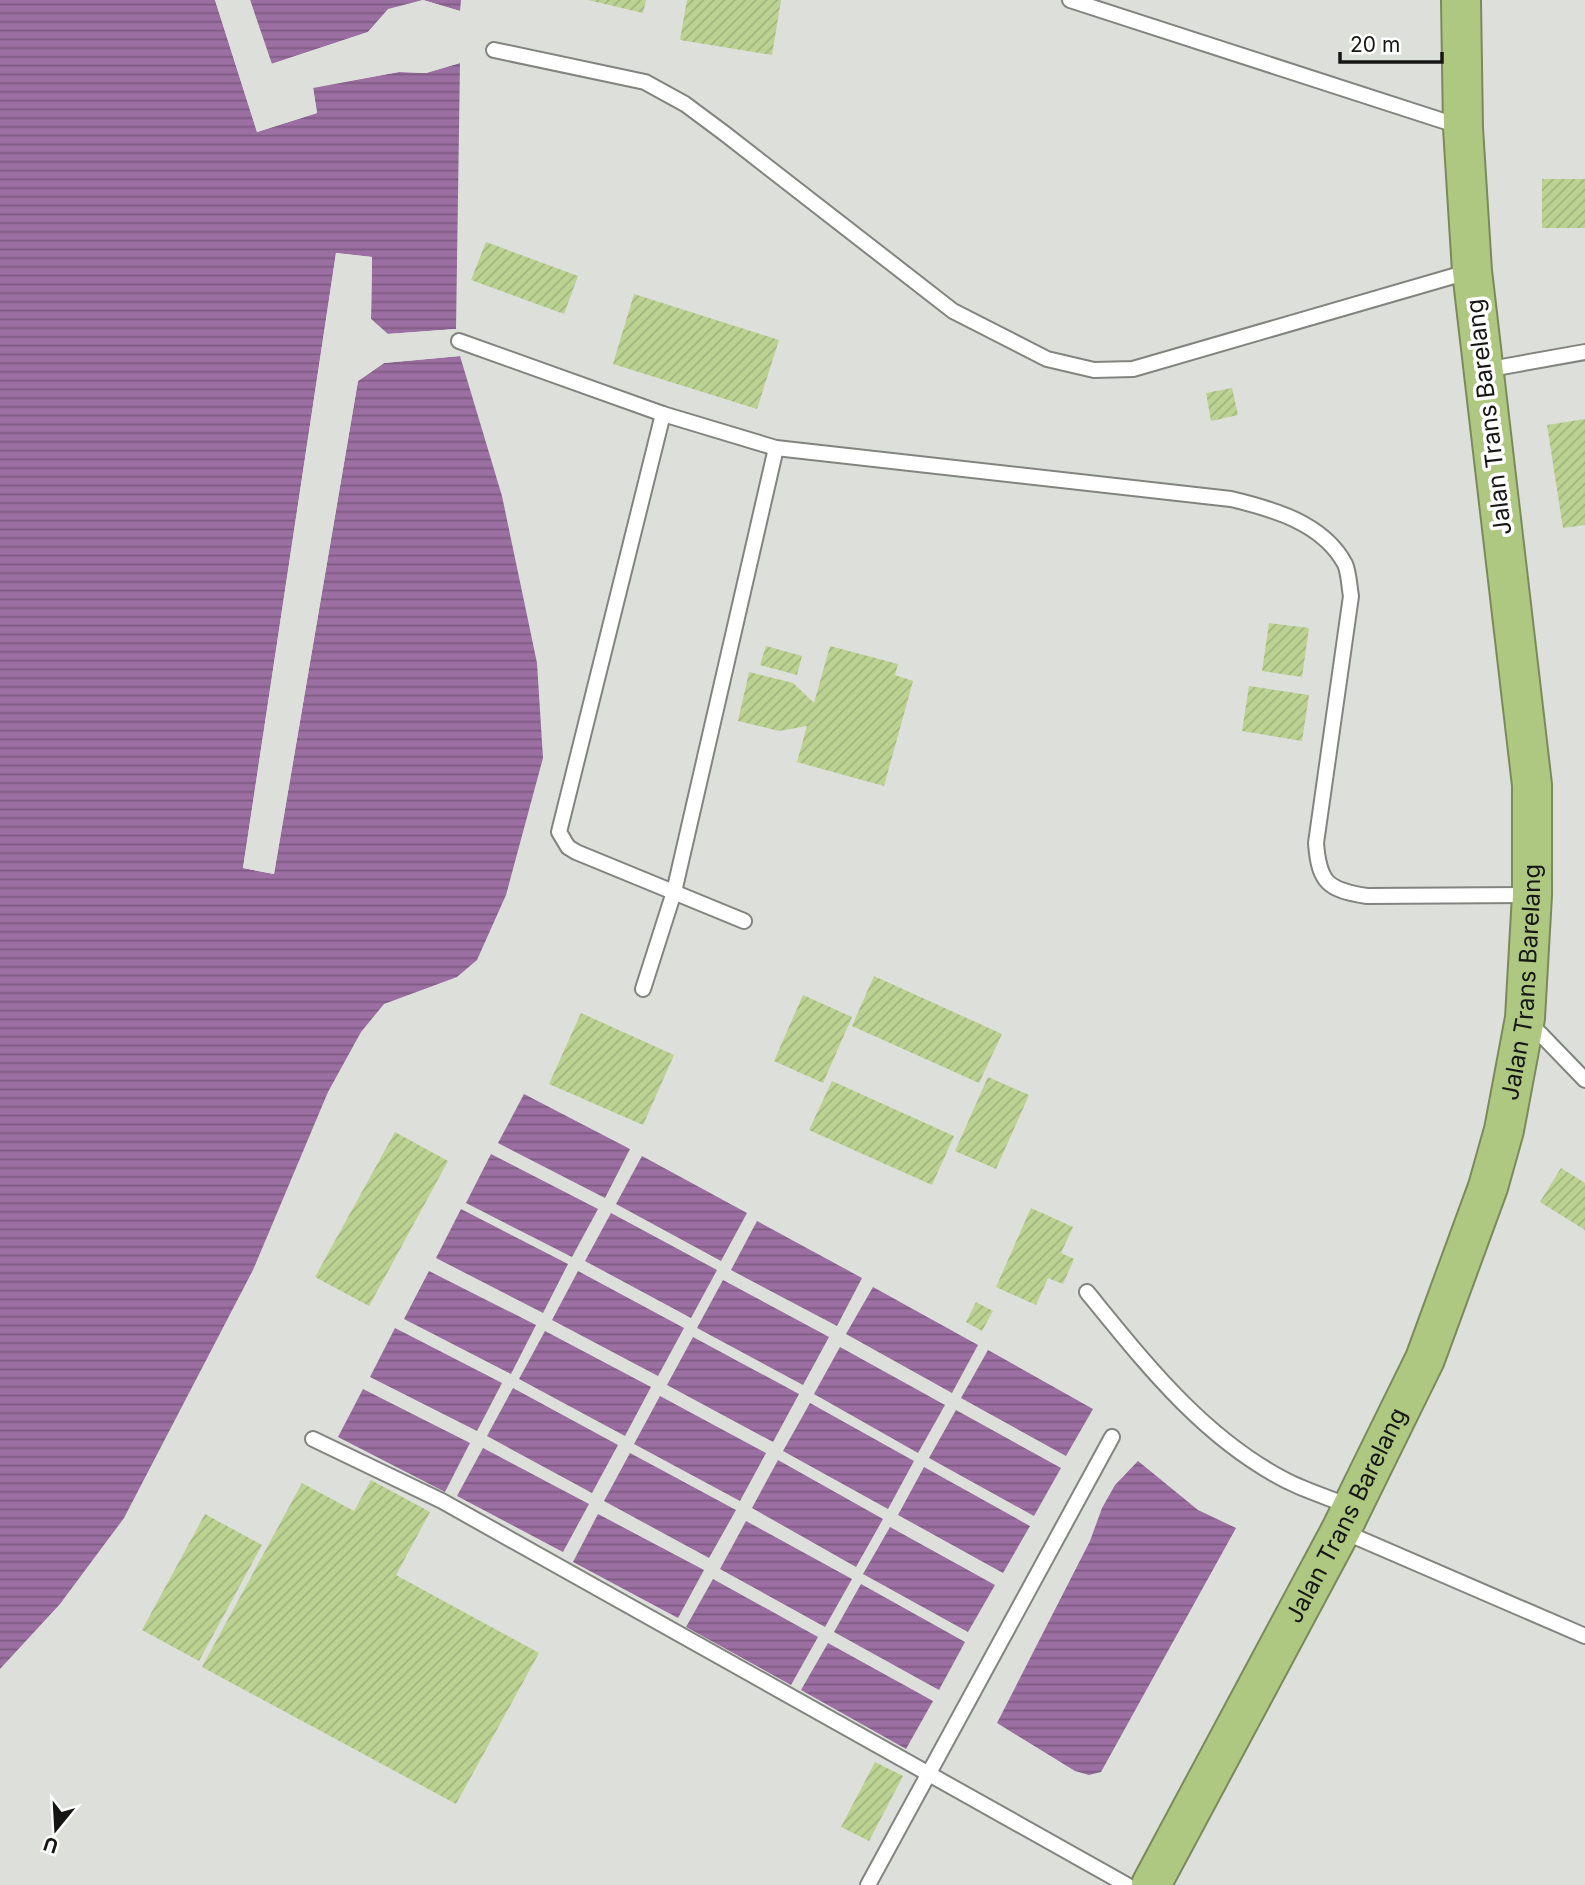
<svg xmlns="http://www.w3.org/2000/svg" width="1585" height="1885" font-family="Inter,sans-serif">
<defs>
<pattern id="water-rules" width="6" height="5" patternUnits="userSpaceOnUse" patternTransform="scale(1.75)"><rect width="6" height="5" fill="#9b6fa1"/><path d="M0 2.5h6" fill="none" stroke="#7d5a82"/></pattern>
<pattern id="building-hatch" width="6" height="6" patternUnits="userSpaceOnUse" patternTransform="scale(1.75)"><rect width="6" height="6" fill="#bbd292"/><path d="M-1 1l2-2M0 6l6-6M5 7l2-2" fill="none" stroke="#a0b47d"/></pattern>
</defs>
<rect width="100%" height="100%" fill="#dddfda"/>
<g fill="url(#water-rules)">
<polygon points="0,0 215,0 257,132 317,113 313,88 399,72 426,73 460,63 456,329 388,334 371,319 372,257 336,253 243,868 274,874 358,381 384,363 460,356 502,496 537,663 543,758 506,895 477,960 457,977 384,1004 361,1032 328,1092 253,1270 124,1518 60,1604 0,1669"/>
<polygon points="250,0 461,0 460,11 423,0 388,9 368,32 271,64"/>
<polygon points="524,1094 630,1149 605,1198 498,1143"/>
<polygon points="491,1154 598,1209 572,1257 466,1203"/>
<polygon points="642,1156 747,1213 721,1261 616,1204"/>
<polygon points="461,1209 568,1264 543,1313 436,1258"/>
<polygon points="611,1213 717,1270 691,1318 585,1261"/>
<polygon points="757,1221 862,1278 837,1326 731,1270"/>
<polygon points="429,1271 536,1325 511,1374 404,1319"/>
<polygon points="578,1271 684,1328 658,1376 552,1320"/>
<polygon points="723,1280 829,1337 803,1385 697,1328"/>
<polygon points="873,1287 978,1345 952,1393 846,1334"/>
<polygon points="395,1328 502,1383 477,1431 370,1377"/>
<polygon points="545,1331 651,1387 625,1436 519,1379"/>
<polygon points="693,1337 799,1394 773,1442 667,1385"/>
<polygon points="840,1347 945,1405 918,1453 814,1394"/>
<polygon points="988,1350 1093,1409 1066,1456 961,1398"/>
<polygon points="513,1388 618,1445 592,1493 487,1436"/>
<polygon points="363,1389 470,1443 445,1492 338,1437"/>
<polygon points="660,1396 766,1453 740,1501 634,1444"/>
<polygon points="810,1403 914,1461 888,1509 783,1451"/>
<polygon points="956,1410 1061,1468 1034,1516 929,1458"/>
<polygon points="483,1448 589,1504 563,1552 457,1496"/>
<polygon points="630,1453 736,1510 709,1558 604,1501"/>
<polygon points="778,1460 883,1519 856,1567 752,1508"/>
<polygon points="1138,1461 1198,1510 1236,1528 1101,1772 1089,1775 1075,1771 997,1723 1090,1541 1102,1508 1115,1485"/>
<polygon points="924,1467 1030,1526 1003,1573 898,1515"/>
<polygon points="598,1514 704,1570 678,1618 573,1562"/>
<polygon points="746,1521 852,1579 825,1627 720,1569"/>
<polygon points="890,1527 995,1585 968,1632 863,1574"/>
<polygon points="713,1579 818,1637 791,1685 686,1627"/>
<polygon points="861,1584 965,1642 939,1690 834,1632"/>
<polygon points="828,1643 933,1701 906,1749 801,1690"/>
</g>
<g fill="#dddfda">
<polygon points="215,0 219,0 259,127 313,111 309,88 312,84 398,68 425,70 460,60 460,63 426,73 399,72 313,87 317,113 257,132"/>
<polygon points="247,0 250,0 272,64 368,32 388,10 423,0 460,11 460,14 423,4 390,13 370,35 271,68"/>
<polygon points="336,253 372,257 371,319 387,334 456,329 457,332 386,337 368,320 369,260 339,257 247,866 271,870 355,379 383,360 460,353 460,356 384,363 358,381 274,874 243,868"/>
</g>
<g fill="url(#building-hatch)">
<polygon points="588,0 646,0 643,13"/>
<polygon points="687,0 781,0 772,55 680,40"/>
<rect x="1542" y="179" width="43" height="49"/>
<polygon points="486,242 578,276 564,314 471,280"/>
<polygon points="634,294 779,340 757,409 613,364"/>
<polygon points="1232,388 1238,415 1211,421 1206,393"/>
<polygon points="1585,419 1585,525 1563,528 1547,425"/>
<polygon points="1269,623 1309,628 1302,677 1262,671"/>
<polygon points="766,646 802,656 797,675 760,665"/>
<polygon points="830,646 898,664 895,675 913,681 884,786 797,762 807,726 779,731 738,721 749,672 793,683 814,703"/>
<polygon points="1249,686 1309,695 1302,741 1242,731"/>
<polygon points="874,976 1002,1034 979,1083 852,1026"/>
<polygon points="803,995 852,1017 823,1083 774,1061"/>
<polygon points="581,1013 674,1055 643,1125 549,1084"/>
<polygon points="988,1077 1029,1095 996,1169 955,1151"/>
<polygon points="832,1081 954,1136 932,1185 809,1130"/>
<polygon points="395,1132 448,1161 369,1306 315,1277"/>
<polygon points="1561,1168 1585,1183 1585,1230 1540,1202"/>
<polygon points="1031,1208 1073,1227 1061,1253 1074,1259 1063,1284 1048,1278 1036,1305 996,1287"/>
<polygon points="976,1302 993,1311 982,1331 966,1322"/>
<polygon points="371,1480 430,1512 396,1575 539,1653 456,1804 202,1667 302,1483 354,1511"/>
<polygon points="205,1514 262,1545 199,1661 142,1630"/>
<polygon points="875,1762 903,1776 869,1841 841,1827"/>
</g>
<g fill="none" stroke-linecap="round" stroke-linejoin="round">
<defs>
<g id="lane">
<polyline points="1070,0 1462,127"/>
<polyline points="494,50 645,82 685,104 724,133 953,311 1047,359 1094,370 1133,369 1471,271"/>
<polyline points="459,341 663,414"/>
<polyline points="1485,370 1585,352"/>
<path d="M744,921L576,852L568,847L559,832L663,414L776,448L1231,499C1273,509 1323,523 1345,564C1349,573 1349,586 1351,596L1316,843C1319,883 1328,890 1367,896L1531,895"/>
<polyline points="643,989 674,892 776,448"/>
<polyline points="1528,1021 1585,1080"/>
<path d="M1087,1292C1145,1363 1203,1438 1287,1481C1307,1491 1330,1498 1351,1507"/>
<polyline points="313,1439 442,1501 1127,1885"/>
<polyline points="1342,1531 1585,1636"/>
<polyline points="868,1885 1112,1437"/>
</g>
<g id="highway">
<path id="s1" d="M1151,1885L1341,1530L1425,1359L1488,1187L1504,1130L1525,1018L1532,895V785L1472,271L1463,128L1461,0"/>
</g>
</defs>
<use href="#lane" stroke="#828480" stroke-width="18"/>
<use href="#highway" stroke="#798a5b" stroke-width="42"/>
<use href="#lane" stroke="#fff" stroke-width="14"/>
<use href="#highway" stroke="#afc881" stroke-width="38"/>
</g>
<g text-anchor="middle" stroke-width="7" stroke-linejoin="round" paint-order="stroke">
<g font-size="24" fill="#161715" stroke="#fff">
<text transform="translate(1489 417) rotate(-97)" y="8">Jalan Trans Barelang</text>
<text dy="8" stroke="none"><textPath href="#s1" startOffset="985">Jalan Trans Barelang</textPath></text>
<text dy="8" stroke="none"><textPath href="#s1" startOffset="418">Jalan Trans Barelang</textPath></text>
</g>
</g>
<g transform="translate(56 1829) rotate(198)" stroke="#ffffff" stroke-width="5" paint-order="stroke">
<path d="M0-5L12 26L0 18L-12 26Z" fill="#161715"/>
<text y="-10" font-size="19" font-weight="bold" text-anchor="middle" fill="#161715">U</text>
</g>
<path d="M1340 52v10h102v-10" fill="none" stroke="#161715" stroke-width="3.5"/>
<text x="1350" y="52" font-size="21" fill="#161715" stroke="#ffffff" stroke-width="5" paint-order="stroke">20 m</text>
</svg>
